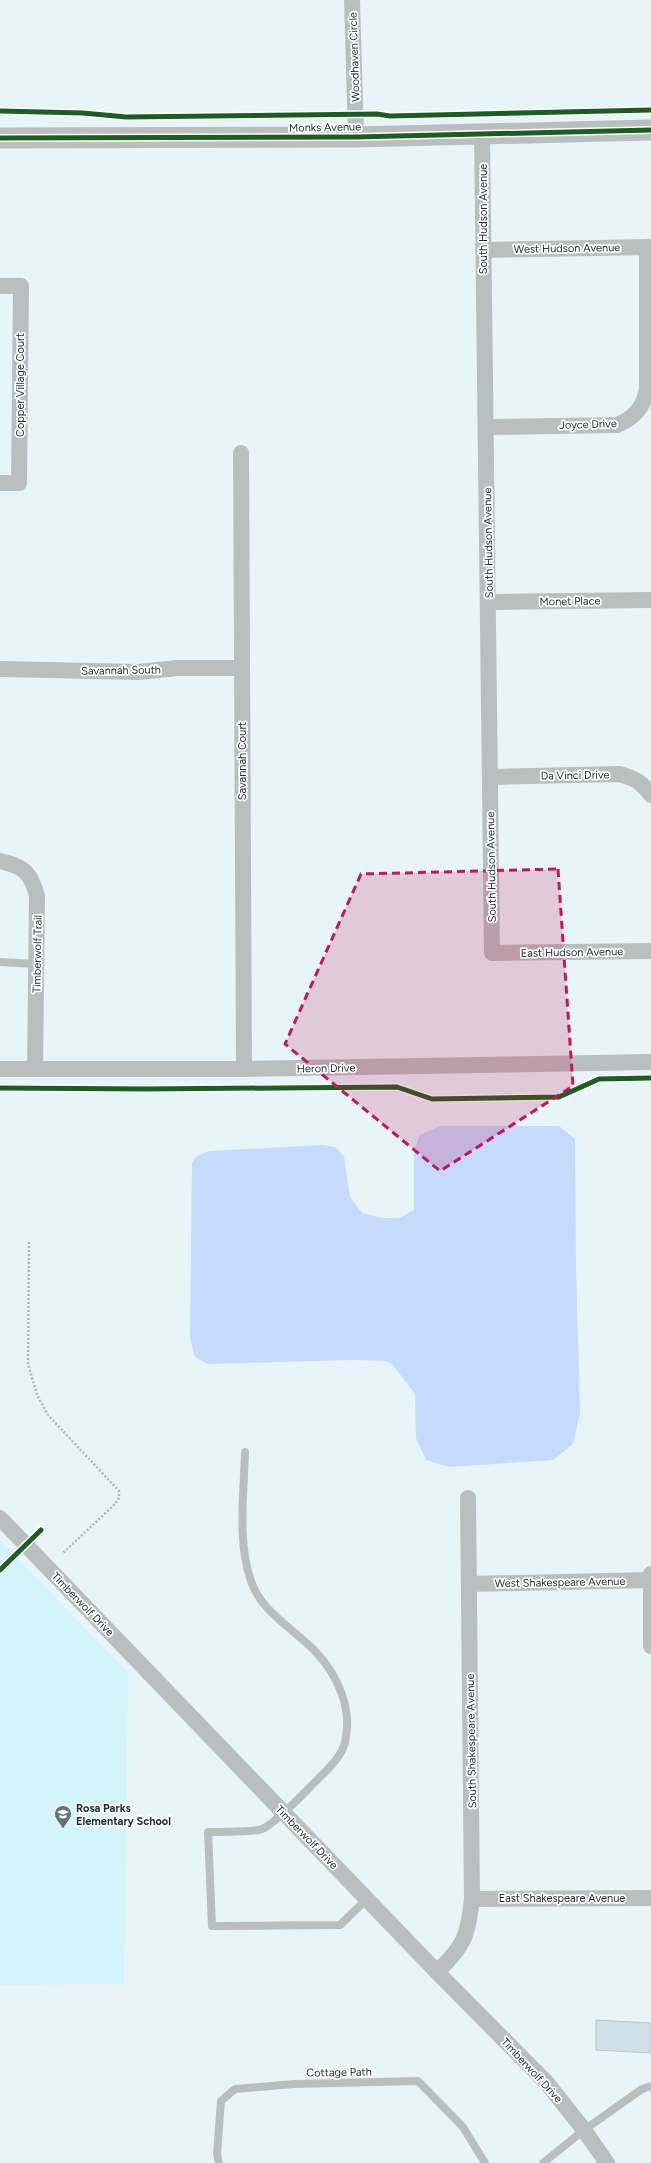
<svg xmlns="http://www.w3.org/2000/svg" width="651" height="2163" font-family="Figtree,sans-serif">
<rect width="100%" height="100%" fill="#e8f5f8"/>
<polygon fill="#d2f4fa" points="0,1540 128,1673 124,1984 0,1985"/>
<polygon fill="#c6dafd" points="440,1126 559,1126 575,1139 576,1270 580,1413 573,1444 553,1460 449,1467 426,1460 416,1438 415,1394 392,1364 385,1361 353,1360 207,1364 195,1357 190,1339 192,1163 197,1156 209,1151 323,1145 335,1147 344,1156 350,1197 362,1213 382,1218 399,1218 414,1210 414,1150 420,1135"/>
<polygon fill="#cfdfe7" stroke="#bbc6cb" points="596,2020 651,2023 651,2053 596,2050"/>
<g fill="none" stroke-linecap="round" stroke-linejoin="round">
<polyline stroke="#afb7b7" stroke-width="2.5" stroke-dasharray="2 2" stroke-linecap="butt" points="29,1242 28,1364 37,1395 48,1415 119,1491 119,1498 115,1504 63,1553"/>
<g stroke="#b9bfbf" stroke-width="8">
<polyline points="0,962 36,964"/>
<path d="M245,1452C244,1494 237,1541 251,1581C261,1612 294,1629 315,1651C338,1675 353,1710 345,1742C341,1758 327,1770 316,1781C305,1792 275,1824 262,1829C255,1832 218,1832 208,1832L212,1926L340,1925L367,1899"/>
<polyline points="219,2163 217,2154 221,2101 235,2089 294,2084 418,2081 463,2127 485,2163"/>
<polyline points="543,2163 584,2130 642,2089 651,2086"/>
</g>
<g stroke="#b9bfbf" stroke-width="16">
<polyline points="352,0 356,137"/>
<polyline points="482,133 492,953 651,951"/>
<polyline points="483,250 651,247"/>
<polyline points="0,286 21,286 19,483 0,483"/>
<path d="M486,427L617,425C634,418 643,408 647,390V247"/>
<polyline points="241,453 244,1069"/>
<polyline points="489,602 651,600"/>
<polyline points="0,669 138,672 178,668 241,668"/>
<path d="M490,777L619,774C634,778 642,782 651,795"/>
<path d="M0,861C24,866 31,873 37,896L35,1069"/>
<polyline points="0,1069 244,1069 651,1062"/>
<polyline points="0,1518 437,1972 547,2083 584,2130 607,2163"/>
<polyline points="651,1574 651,1646"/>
<polyline points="469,1584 651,1580"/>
<polyline points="472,1899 651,1898"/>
<path d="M437,1972C464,1946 468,1936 472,1899L468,1498"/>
</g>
<polyline stroke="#b9bfbf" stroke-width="21" points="0,138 356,137 651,130"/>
<defs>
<g id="cycleway">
<polyline points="0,111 83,113 126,117 377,114 390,116 651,110"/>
<polyline points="0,138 356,137 651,130"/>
<polyline points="0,1088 146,1089 397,1087 432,1099 559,1097 599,1079 651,1078"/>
<polyline points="0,1570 41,1530"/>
</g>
</defs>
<use href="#cycleway" stroke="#fff" stroke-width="8"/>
<use href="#cycleway" stroke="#1b5e20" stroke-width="5"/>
</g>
<path fill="#c2185b" fill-opacity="0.2" stroke="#c2185b" stroke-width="3" stroke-dasharray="8 5" stroke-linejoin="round" d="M558,869L573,1086L440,1171L285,1044L361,874Z"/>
<defs>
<symbol id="school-pin" viewBox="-11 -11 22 30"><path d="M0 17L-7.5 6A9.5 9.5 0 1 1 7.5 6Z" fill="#637275" stroke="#fff"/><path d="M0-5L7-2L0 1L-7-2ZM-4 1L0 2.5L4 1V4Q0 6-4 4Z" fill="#fff"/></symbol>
</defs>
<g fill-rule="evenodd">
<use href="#school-pin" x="53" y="1804" width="20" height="27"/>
</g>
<g text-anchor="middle" stroke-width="3.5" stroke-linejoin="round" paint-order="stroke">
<g font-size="11" fill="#1c2c2f" stroke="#fff">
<text transform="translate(354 57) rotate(-92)" y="4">Woodhaven Circle</text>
<text transform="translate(325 127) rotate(-1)" y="4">Monks Avenue</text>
<text transform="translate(483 219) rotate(-90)" y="4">South Hudson Avenue</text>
<text transform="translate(567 248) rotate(-1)" y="4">West Hudson Avenue</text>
<text transform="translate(20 385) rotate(-90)" y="4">Copper Village Court</text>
<text transform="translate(588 424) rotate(-2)" y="4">Joyce Drive</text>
<text transform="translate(488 543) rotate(-91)" y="4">South Hudson Avenue</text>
<text transform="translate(570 601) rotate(-1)" y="4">Monet Place</text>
<text transform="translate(121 670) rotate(-1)" y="4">Savannah South</text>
<text transform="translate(242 761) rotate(-90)" y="4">Savannah Court</text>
<text transform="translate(575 775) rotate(-1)" y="4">Da Vinci Drive</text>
<text transform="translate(491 867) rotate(-91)" y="4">South Hudson Avenue</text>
<text transform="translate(572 952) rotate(-1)" y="4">East Hudson Avenue</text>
<text transform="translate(37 954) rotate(-89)" y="4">Timberwolf Trail</text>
<text transform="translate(326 1068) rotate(-1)" y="4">Heron Drive</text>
<text transform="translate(560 1582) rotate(-1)" y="4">West Shakespeare Avenue</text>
<text transform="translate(83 1604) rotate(46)" y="4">Timberwolf Drive</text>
<text transform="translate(471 1741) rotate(-91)" y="4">South Shakespeare Avenue</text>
<text transform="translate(307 1837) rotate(46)" y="4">Timberwolf Drive</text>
<text x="562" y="1902">East Shakespeare Avenue</text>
<text transform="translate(532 2070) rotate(47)" y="4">Timberwolf Drive</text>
<text transform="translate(339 2072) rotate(-1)" y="4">Cottage Path</text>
</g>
<g font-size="11" font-weight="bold" fill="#1c2c2f" stroke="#fff" text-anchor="start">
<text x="76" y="1812">Rosa Parks<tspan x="76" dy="13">Elementary School</tspan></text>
</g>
</g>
</svg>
